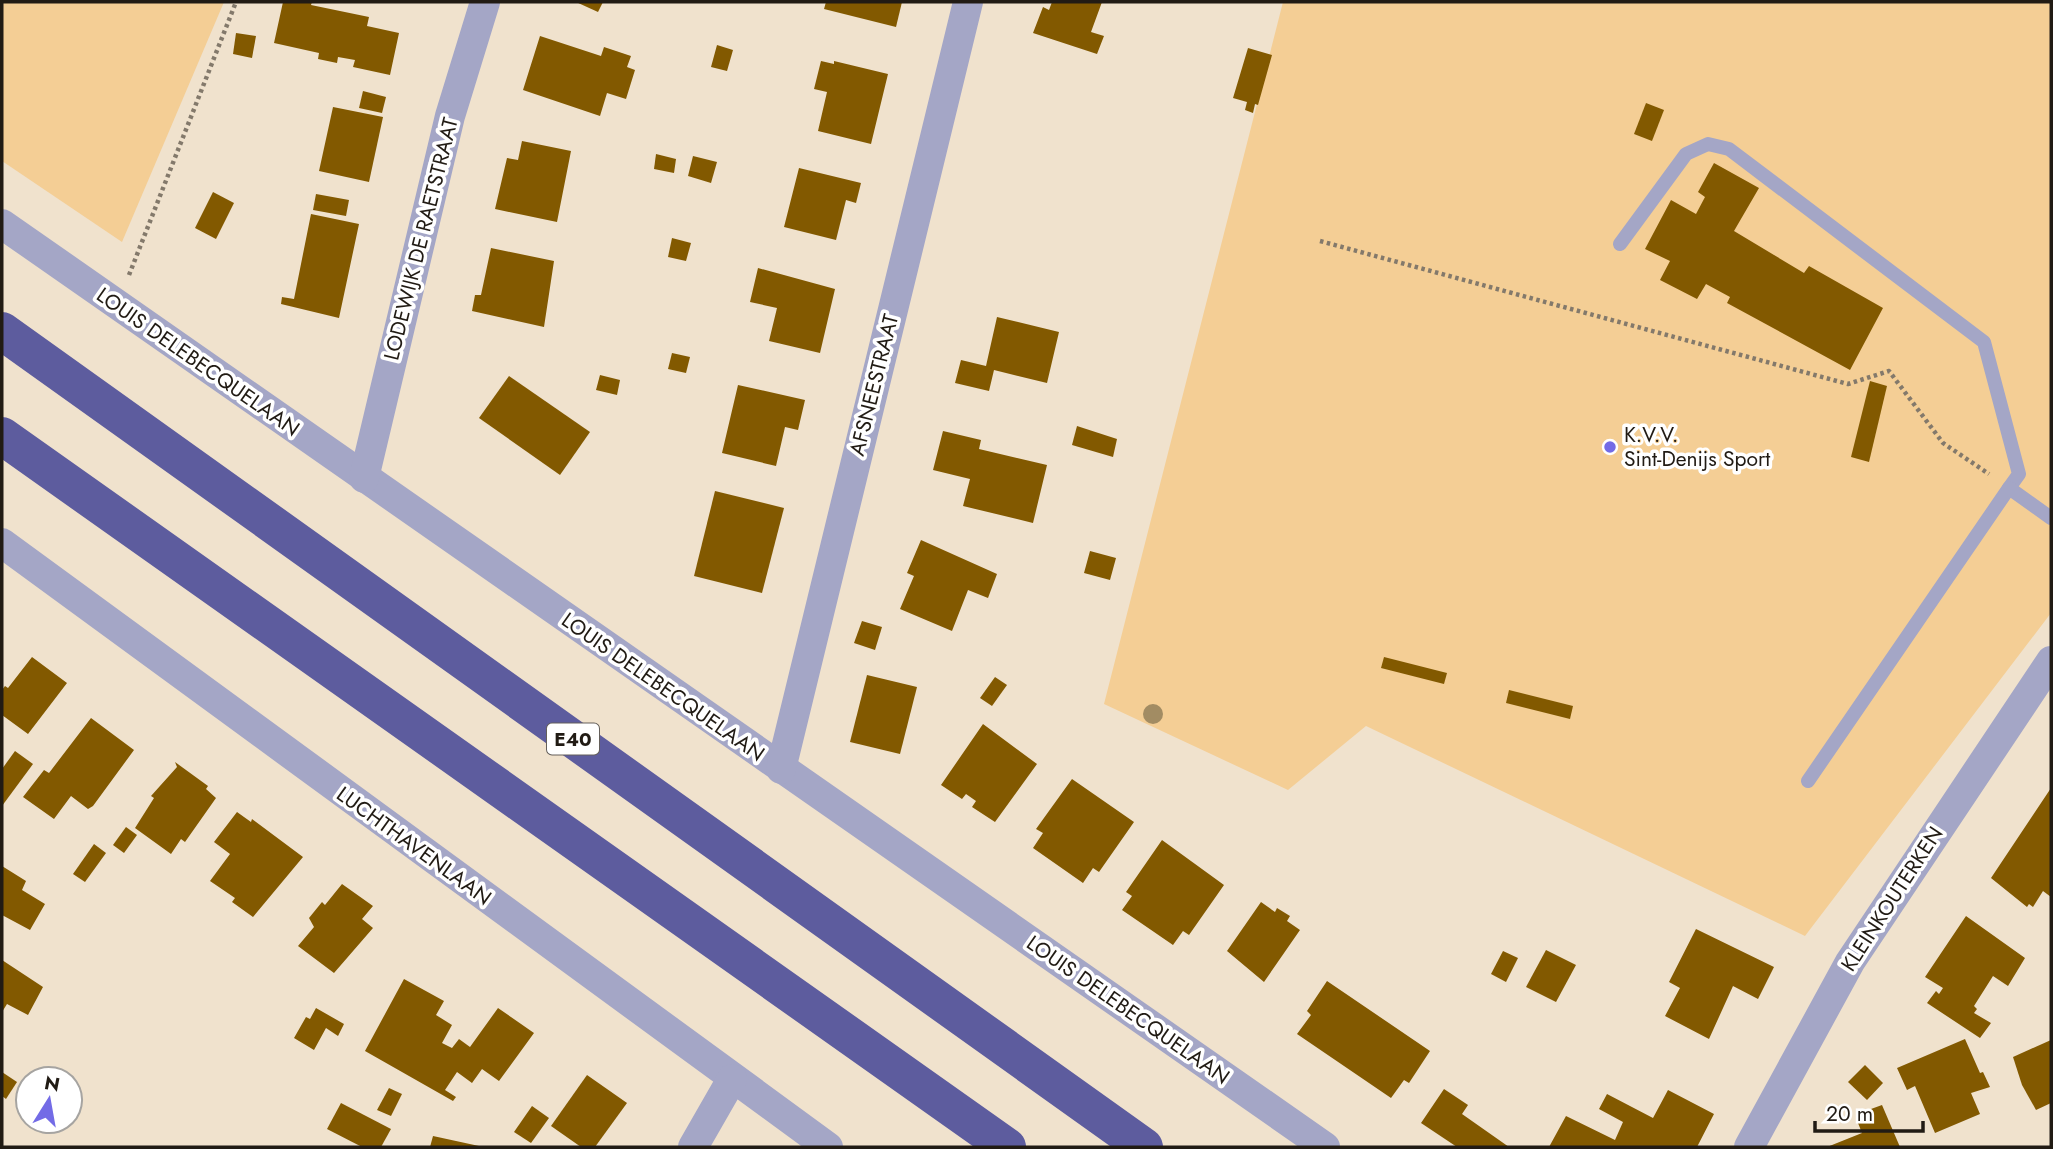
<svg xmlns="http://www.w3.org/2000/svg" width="2053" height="1149" font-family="Jost,sans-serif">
<rect width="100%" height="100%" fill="#f0e2cd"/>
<g fill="#f4ce95">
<polygon points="2,2 224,2 122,242 2,161"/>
<polygon points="1283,2 2051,2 2051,613 1805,936 1366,726 1288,790 1104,704"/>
</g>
<g fill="#825900">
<polygon points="283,2 312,2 311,5 369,17 367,26 399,33 390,75 353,67 355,60 338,57 337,63 318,59 319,53 274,43"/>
<polygon points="576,2 603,2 598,12"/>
<polygon points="826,2 902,2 896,27 824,9"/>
<polygon points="1052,2 1102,2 1091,32 1104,36 1097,54 1033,33 1043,7 1049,10"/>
<polygon points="236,33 256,36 252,58 233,54"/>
<polygon points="540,36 601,56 604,47 631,56 627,67 635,70 626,99 607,93 600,116 523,90"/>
<polygon points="717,45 733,50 727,71 711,67"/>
<polygon points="1248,48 1272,55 1258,105 1255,104 1253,113 1245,110 1247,102 1233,98"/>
<polygon points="821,61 834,64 834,61 888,74 871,144 818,131 827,92 814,89"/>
<polygon points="363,91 386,97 382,113 359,108"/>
<polygon points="1646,103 1664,110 1652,141 1634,134"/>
<polygon points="333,107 383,117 369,182 319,171"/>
<polygon points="522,141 571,151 557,222 495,209 507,158 518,160"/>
<polygon points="656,154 676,159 674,173 654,169"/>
<polygon points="693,156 717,162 711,183 688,176"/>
<polygon points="1714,163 1759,188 1734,231 1804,273 1809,266 1883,308 1850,370 1727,303 1730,297 1706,284 1697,299 1660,280 1670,261 1645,249 1671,200 1696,214 1705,197 1698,192"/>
<polygon points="799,168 861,183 856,203 846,200 836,240 784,227"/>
<polygon points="213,192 234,203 216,239 195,228"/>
<polygon points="316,194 349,200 346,216 313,210"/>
<polygon points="311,214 359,224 339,318 281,304 282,297 294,299"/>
<polygon points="672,238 691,243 686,261 668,257"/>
<polygon points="491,248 554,261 544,327 472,311 475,295 481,295"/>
<polygon points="758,268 835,289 820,353 769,341 777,308 750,302"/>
<polygon points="997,317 1059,332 1047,383 994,370 989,391 955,383 961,360 986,366"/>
<polygon points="672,353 690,357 686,373 668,369"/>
<polygon points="600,375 620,380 617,395 596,390"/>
<polygon points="509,376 590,432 560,475 479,418"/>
<polygon points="1870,381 1887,386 1869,462 1851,457"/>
<polygon points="738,385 805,400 798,430 785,427 776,466 722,453"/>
<polygon points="1077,426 1117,439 1113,457 1072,445"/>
<polygon points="943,431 981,440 979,449 1047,465 1033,523 963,506 970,479 933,470"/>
<polygon points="715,491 784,508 762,593 694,576"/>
<polygon points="921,540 997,574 988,598 968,590 952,631 900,609 914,576 907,573"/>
<polygon points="1090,551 1116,558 1110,580 1084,573"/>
<polygon points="862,621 882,627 875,650 854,643"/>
<polygon points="32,657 67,683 28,734 2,715 2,690 5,686 8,688"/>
<polygon points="1384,657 1447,673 1444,684 1381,668"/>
<polygon points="867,675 917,687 900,754 850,742"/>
<polygon points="995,677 1007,685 992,706 980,698"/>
<polygon points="1509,690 1573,706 1570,719 1506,703"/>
<polygon points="91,718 134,750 93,806 88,809 71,796 54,819 23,797 44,770 49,773"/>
<polygon points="983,724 1037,764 995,822 972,807 976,801 966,794 962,799 941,785"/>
<polygon points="15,751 33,764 2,806 2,769"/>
<polygon points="175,762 208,786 206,789 216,798 185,842 181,839 171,854 135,828 154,798 151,796 177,767"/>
<polygon points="1072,779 1134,822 1099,872 1093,868 1083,883 1033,848 1043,833 1036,829"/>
<polygon points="2051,788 2051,897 2043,891 2033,907 2029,904 2027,907 1991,878"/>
<polygon points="237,812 251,822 252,819 303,857 253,917 232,902 235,898 210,881 230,854 214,842"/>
<polygon points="126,827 137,835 124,853 113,845"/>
<polygon points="1162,840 1224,885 1189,935 1183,931 1173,945 1122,910 1132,896 1126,892"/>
<polygon points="94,844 106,853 85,882 73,874"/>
<polygon points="2,866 26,881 22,890 45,904 30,930 2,915"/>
<polygon points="342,884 373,906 362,919 373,928 334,973 298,946 314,927 309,918 322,902 325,905"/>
<polygon points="1261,902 1275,912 1277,908 1290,916 1287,921 1300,930 1264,982 1227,951"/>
<polygon points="1966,916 2025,958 2008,986 1993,976 1974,1006 1977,1009 1974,1013 1991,1023 1980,1038 1927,1003 1936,991 1939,994 1943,988 1925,977"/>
<polygon points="1696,929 1774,967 1758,999 1733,986 1709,1039 1665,1016 1680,988 1669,982"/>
<polygon points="1546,950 1576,965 1556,1002 1526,987"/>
<polygon points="1503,951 1518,958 1506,982 1491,974"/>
<polygon points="2,960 43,987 28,1015 7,1004 2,1012"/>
<polygon points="404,979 444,1001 436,1015 452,1025 442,1043 452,1048 459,1039 470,1047 498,1008 534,1033 499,1081 482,1069 472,1083 457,1072 445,1090 456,1097 453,1101 365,1051"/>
<polygon points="1327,981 1430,1051 1409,1083 1404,1080 1391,1098 1297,1034 1311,1015 1307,1011"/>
<polygon points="316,1008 344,1024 338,1036 326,1028 314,1050 294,1038 306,1017 310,1019"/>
<polygon points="1965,1039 1980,1073 1983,1072 1990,1087 1971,1093 1980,1114 1935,1133 1915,1086 1907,1090 1897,1068"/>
<polygon points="2051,1040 2051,1103 2036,1110 2022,1085 2013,1057"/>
<polygon points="1865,1065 1883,1083 1867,1100 1848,1082"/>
<polygon points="2,1072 17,1082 6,1099 2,1096"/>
<polygon points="587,1075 627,1103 595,1147 581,1147 551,1126"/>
<polygon points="389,1088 402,1094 391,1116 377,1110"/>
<polygon points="1444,1089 1468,1105 1462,1114 1509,1147 1457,1147 1421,1123"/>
<polygon points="1668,1090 1714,1114 1697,1147 1549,1147 1566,1116 1615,1140 1623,1122 1599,1109 1607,1094 1653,1118"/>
<polygon points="341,1103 391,1129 381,1147 362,1147 327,1129"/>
<polygon points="1882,1105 1900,1147 1827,1147 1862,1133 1856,1118 1860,1113"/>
<polygon points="532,1106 549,1118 531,1143 514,1132"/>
<polygon points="433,1136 479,1146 479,1147 430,1147"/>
</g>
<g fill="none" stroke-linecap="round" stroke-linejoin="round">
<g stroke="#83796b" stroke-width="4.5" stroke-dasharray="3.5 3.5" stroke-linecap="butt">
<polyline points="1320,241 1848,384 1889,371 1943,443 1989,474"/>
<polyline points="129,275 236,2"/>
</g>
<g stroke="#a4a6c6" stroke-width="14">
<polyline points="1620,244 1686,154 1708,144 1729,149 1984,342 2019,474 2009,488"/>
<polyline points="1808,781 2009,488 2051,518"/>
</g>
<g stroke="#a4a6c6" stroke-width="30">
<polyline points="2,224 1325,1147"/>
<polyline points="364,478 450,116 485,2"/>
<polyline points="2,543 828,1147"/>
<polyline points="781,769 968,2"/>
<polyline points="693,1147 732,1079"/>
<polyline points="1749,1147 1850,962 2051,661"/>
</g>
<g stroke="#5d5c9e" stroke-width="38">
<polyline points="2,331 1144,1147"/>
<polyline points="2,436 1007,1147"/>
</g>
</g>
<circle fill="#a28c63" cx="1153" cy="714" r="10"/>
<circle fill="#736be6" stroke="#fff" stroke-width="2.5" cx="1610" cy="447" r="7"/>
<g text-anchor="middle" stroke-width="7" stroke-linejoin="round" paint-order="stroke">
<rect fill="#fff" stroke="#645f5a" stroke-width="2" x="547" y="723.5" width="52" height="31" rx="5"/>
<g font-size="19" font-weight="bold" fill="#211b14">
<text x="573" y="746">E40</text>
</g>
<g font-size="21" fill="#211b14" stroke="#fff">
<text transform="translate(421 239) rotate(-76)" y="7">LODEWIJK DE RAETSTRAAT</text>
<text transform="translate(198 362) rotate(35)" y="7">LOUIS DELEBECQUELAAN</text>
<text transform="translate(874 385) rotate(-76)" y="7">AFSNEESTRAAT</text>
<text transform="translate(663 687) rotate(35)" y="7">LOUIS DELEBECQUELAAN</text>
<text transform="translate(414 846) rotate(36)" y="7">LUCHTHAVENLAAN</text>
<text transform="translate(1892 899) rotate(-57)" y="7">KLEINKOUTERKEN</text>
<text transform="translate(1128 1010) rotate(35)" y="7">LOUIS DELEBECQUELAAN</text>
</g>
<g font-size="21" fill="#211b14" stroke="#fff" text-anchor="start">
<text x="1624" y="442">K.V.V.<tspan x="1624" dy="24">Sint-Denijs Sport</tspan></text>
</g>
</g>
<rect width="2053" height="1149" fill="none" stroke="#211b14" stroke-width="7"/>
<g transform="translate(49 1100) rotate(11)"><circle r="33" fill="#ffffff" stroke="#a6a4a1" stroke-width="2"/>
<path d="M0-5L12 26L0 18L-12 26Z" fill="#736be6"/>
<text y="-10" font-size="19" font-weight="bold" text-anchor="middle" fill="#211b14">N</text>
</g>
<path d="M1815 1121v10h108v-10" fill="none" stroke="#211b14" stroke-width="3.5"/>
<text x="1826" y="1121" font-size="21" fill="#211b14" stroke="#ffffff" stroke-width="5" paint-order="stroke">20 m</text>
</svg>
